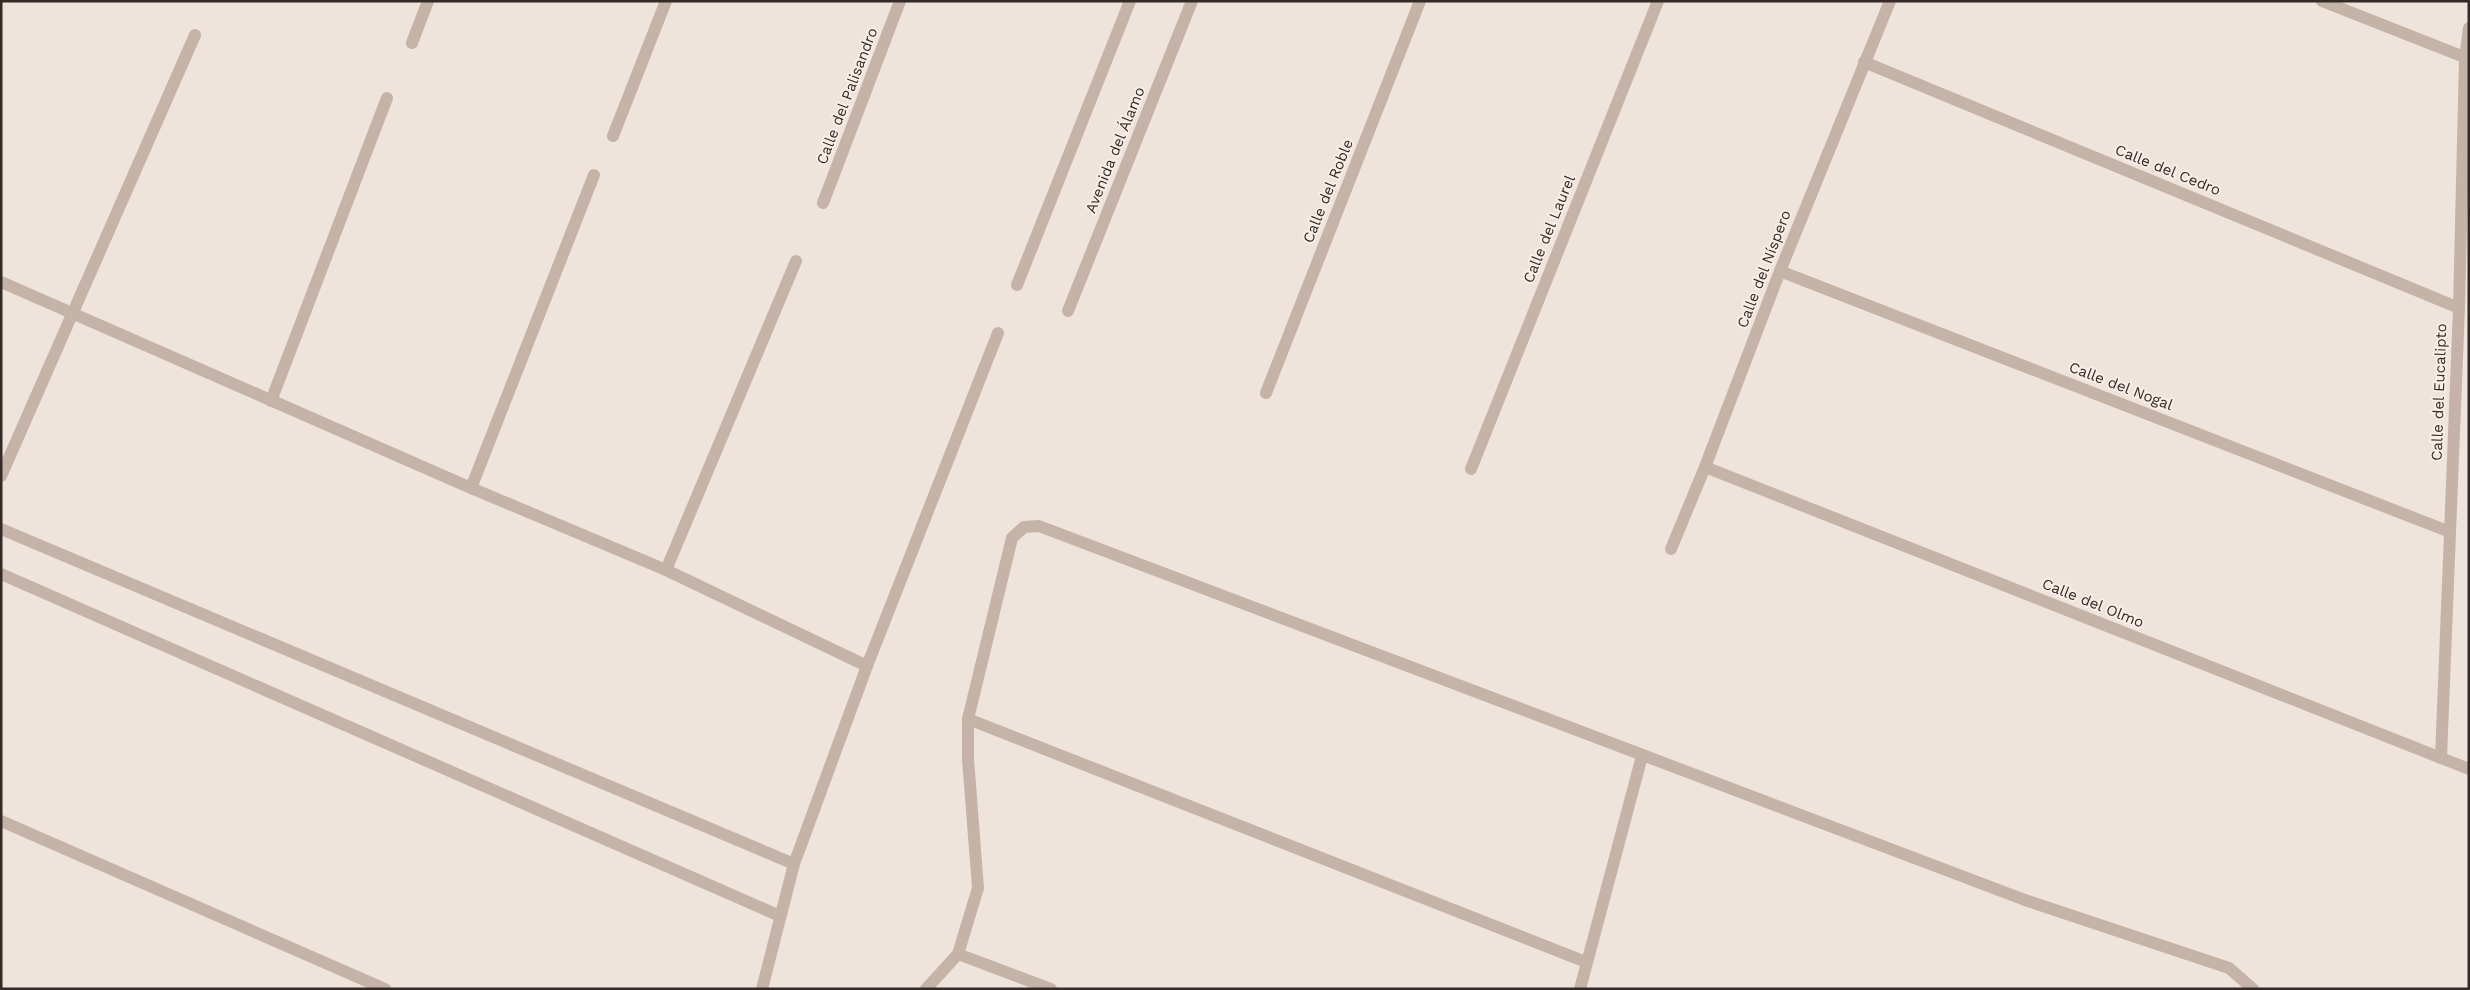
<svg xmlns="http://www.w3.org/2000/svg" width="2470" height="990" font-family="'Work Sans',sans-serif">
<rect width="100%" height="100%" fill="#efe4db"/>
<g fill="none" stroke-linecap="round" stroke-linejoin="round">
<g stroke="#c6b3a8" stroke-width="12">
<polyline points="2322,1 2469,59"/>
<polyline points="412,43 428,1"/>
<polyline points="1864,62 2459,308"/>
<polyline points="613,136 666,1"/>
<polyline points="823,203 900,1"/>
<polyline points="1780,271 2450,532"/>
<polyline points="1,282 471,488 666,570 867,666"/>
<polyline points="1017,285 1130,1"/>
<polyline points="1068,311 1192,1"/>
<polyline points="1266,393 1420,1"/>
<polyline points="271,401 387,98"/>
<polyline points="1705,467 2469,769"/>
<polyline points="1471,469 1658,1"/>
<polyline points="1,476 195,35"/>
<polyline points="471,488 594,175"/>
<polyline points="1,529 794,864"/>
<polyline points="1671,549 1705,467 1780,271 1890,1"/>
<polyline points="666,570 796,261"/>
<polyline points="1,574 780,916"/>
<polyline points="968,719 1586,962"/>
<polyline points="2441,758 2459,308 2465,58 2469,28"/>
<polyline points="1,821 385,989"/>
<polyline points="958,954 1051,989"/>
<polyline points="762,989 794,864 867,666 998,333"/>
<polyline points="926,989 958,954 978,888 968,759 968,719 1012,538 1024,527 1039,526 2025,900 2229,968 2253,989"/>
<polyline points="1580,989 1642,756"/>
</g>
</g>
<g text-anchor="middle" stroke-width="4" stroke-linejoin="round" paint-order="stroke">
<g font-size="15" fill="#342a27" stroke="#f8eee7">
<text transform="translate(847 96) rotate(-69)" y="5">Calle del Palisandro</text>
<text transform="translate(1115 150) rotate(-68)" y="5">Avenida del Álamo</text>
<text transform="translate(2168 170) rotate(22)" y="5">Calle del Cedro</text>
<text transform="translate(1328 191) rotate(-68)" y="5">Calle del Roble</text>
<text transform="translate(1549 229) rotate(-68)" y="5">Calle del Laurel</text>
<text transform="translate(1764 269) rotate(-69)" y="5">Calle del Níspero</text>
<text transform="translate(2121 386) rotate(21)" y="5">Calle del Nogal</text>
<text transform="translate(2439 392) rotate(-88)" y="5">Calle del Eucalipto</text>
<text transform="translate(2093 603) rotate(22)" y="5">Calle del Olmo</text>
</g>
</g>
<rect width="2470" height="990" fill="none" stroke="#342a27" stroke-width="5"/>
</svg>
